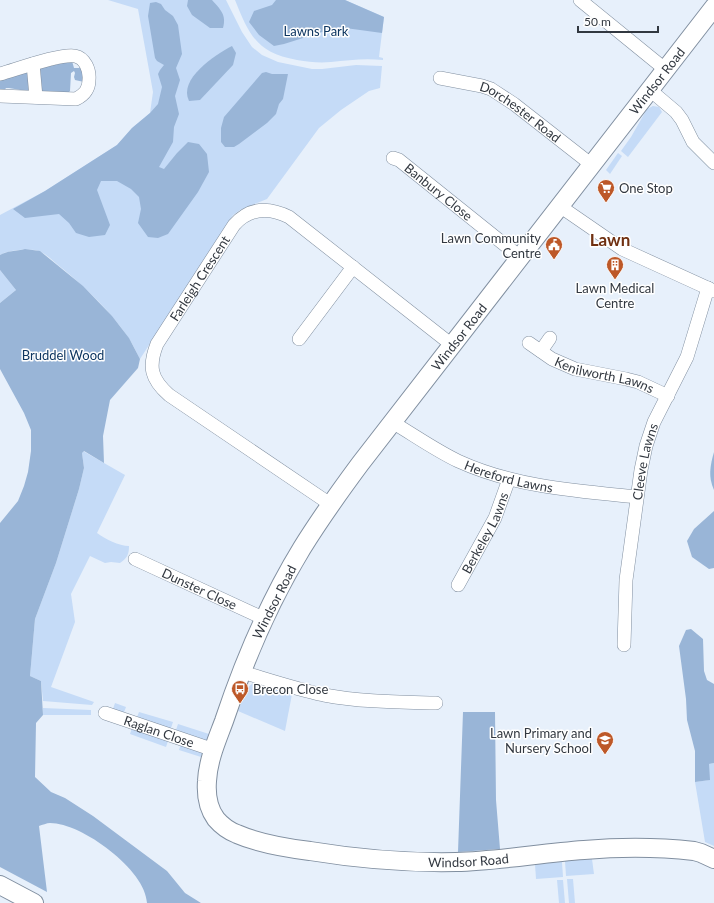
<svg xmlns="http://www.w3.org/2000/svg" width="714" height="903" font-family="Lato,sans-serif">
<rect width="100%" height="100%" fill="#e7f0fb"/>
<g fill="#c5dbf7">
<path d="M108,0H226L242,32L252,47L262,55L278,62L312,69H322L356,65L382,66L380,88L369,91L341,110L319,128L267,199L240,210L233,215L140,359C136,352 133,344 128,337C110,311 87,289 63,269C56,264 49,256 41,252C33,247 7,250 0,255V215L45,191L117,145L132,128L150,113L153,92L138,9Z"/>
<path d="M235,0H345L384,17L379,57L383,58V60C365,58 349,60 331,62C319,63 309,62 297,60C257,53 249,35 235,0Z"/>
<polygon points="653,106 659,107 662,112 628,157 621,151 631,137 647,109"/>
<polygon points="618,153 622,156 610,174 606,170"/>
<polygon points="0,270 16,290 0,303"/>
<path d="M83,451L125,475L97,533C105,539 119,546 129,546C129,555 127,558 120,563L111,562L105,563L90,556L71,594L75,622L51,687L94,702L92,705L43,701L41,681L30,676L35,619L56,563L79,489L84,468L82,453Z"/>
<polygon points="253,683 292,694 285,731 238,711 246,689"/>
<polygon points="115,703 126,707 123,715 112,712"/>
<polygon points="43,708 91,710 91,715 43,715"/>
<polygon points="139,712 173,722 170,731 136,720"/>
<polygon points="178,724 209,734 207,741 205,741 175,733"/>
<polygon points="133,725 169,738 166,747 130,734"/>
<polygon points="181,743 203,751 201,757 179,750"/>
<polygon points="714,763 714,846 705,842 695,782 709,780 709,764"/>
<polygon points="592,859 594,874 566,876 565,861"/>
<polygon points="562,862 563,877 536,879 535,864"/>
<polygon points="567,879 573,879 575,903 569,903"/>
<polygon points="557,880 563,880 565,903 559,903"/>
</g>
<g fill="#99b5d7">
<path d="M188,0H212C220,9 227,15 223,28H210L192,15L187,6Z"/>
<polygon points="276,0 345,0 384,17 382,33 338,27 284,44 274,46 259,35 249,22 254,11 272,5"/>
<polygon points="156,2 161,4 165,10 173,16 178,25 182,54 176,68 180,80 175,96 179,114 174,127 173,142 159,167 164,169 177,153 188,142 199,144 207,154 209,172 198,192 168,234 158,238 148,237 138,223 141,209 139,197 131,189 117,181 101,181 97,190 110,225 105,235 89,237 76,233 69,223 59,214 25,218 13,209 45,191 117,145 132,128 150,113 158,104 162,87 158,74 160,70 164,65 157,61 155,58 148,16 150,3"/>
<path d="M232,46L236,53L233,65L200,100L189,101C178,79 215,55 232,46Z"/>
<polygon points="72,61 74,68 79,68 82,66 84,82 75,80 74,77 75,73 74,71 71,73 70,91 68,93 41,92 40,68"/>
<polygon points="30,71 32,92 9,88 6,88 4,91 0,91 0,78"/>
<polygon points="266,72 272,74 288,74 283,99 279,104 276,114 267,123 239,144 234,147 225,147 221,142 221,128 224,117 262,73"/>
<path d="M25,249L40,251L83,286L112,316L129,338L140,359L138,368L110,400L103,436L104,463L84,451L82,453L84,468L79,489L56,563L35,619L30,676L41,681L43,715L36,723L35,777L51,792L65,798L93,816L167,871L185,893L201,903H147C146,870 82,823 50,823C47,823 42,825 39,826L47,892L0,867V523L18,501L24,486L28,472L31,451V430L24,413L0,369V303L16,290L0,270V255C6,251 17,251 25,249Z"/>
<path d="M714,452V490C708,477 710,466 714,452Z"/>
<polygon points="714,511 714,568 709,569 692,557 687,541 694,529"/>
<polygon points="691,629 703,639 704,671 707,680 714,684 714,763 709,764 710,780 695,782 695,751 687,720 686,699 679,646 686,630"/>
<polygon points="463,712 495,712 496,800 500,849 458,852"/>
</g>
<g fill="none" stroke-linecap="round" stroke-linejoin="round">
<defs>
<g id="street">
<polyline points="580,0 666,70"/>
<polyline points="33,64 36,97"/>
<path d="M0,74C15,70 61,53 75,56C85,58 90,70 89,80C89,90 84,95 76,99L0,96"/>
<path id="s1" d="M440,78L482,86L491,89L514,104L592,165"/>
<polyline points="650,90 676,112 682,120 693,142 714,163"/>
<path id="s2" d="M393,158L399,160L520,257"/>
<polyline points="561,207 622,249 714,291"/>
<polyline points="299,339 353,267"/>
<path id="s3" d="M529,343L552,359L575,369L626,379L638,382L668,396"/>
<polyline points="541,351 550,338"/>
<path id="s4" d="M392,422C414,435 435,450 458,461C515,487 576,491 637,497"/>
<path id="s5" d="M330,504L169,395C151,379 148,367 157,344L234,225C250,207 269,207 289,217L452,345"/>
<path id="s6" d="M135,559L265,619"/>
<path id="s7" d="M458,585L495,518L509,479"/>
<path id="s8" d="M624,645L626,580L641,470L646,446L654,422L687,357L708,288"/>
<path d="M242,672C269,680 296,689 324,695C361,702 399,702 436,703"/>
<path id="s9" d="M105,713L214,750"/>
</g>
<g id="secondary">
<path id="s10" d="M714,7L360,464C340,491 320,519 302,548C269,602 244,661 224,721C217,740 208,760 207,781C206,794 208,808 216,819C222,826 229,831 237,834C260,844 286,848 310,851C359,859 407,863 456,862C499,861 541,853 584,850C620,847 658,847 694,851L701,853L714,859"/>
<polyline points="0,885 34,903"/>
</g>
</defs>
<use href="#street" stroke="#818fa0" stroke-width="14"/>
<use href="#secondary" stroke="#818fa0" stroke-width="20"/>
<use href="#street" stroke="#fff" stroke-width="13"/>
<use href="#secondary" stroke="#fff" stroke-width="18"/>
</g>
<defs>
<symbol id="supermarket-pin" viewBox="-11 -11 22 30"><path d="M0 17L-7.5 6A9.5 9.5 0 1 1 7.5 6Z" fill="#bd5828" stroke="#fff"/><path d="M-6-5.5h2.5l.6 2H6L4.5 2H-2.5L-4.4-4H-6ZM-1.5 3.2a1.3 1.3 0 1 0 .1 0ZM3 3.2a1.3 1.3 0 1 0 .1 0Z" fill="#fff"/></symbol>
<symbol id="civic-pin" viewBox="-11 -11 22 30"><path d="M0 17L-7.5 6A9.5 9.5 0 1 1 7.5 6Z" fill="#bd5828" stroke="#fff"/><path d="M-.6-6.5H3V-4.5H.6V-3L4-1V1h2V6H-6V1h2V-1L-.6-3ZM-1.2 2.5V6h2.4V2.5Z" fill="#fff"/></symbol>
<symbol id="building-pin" viewBox="-11 -11 22 30"><path d="M0 17L-7.5 6A9.5 9.5 0 1 1 7.5 6Z" fill="#bd5828" stroke="#fff"/><path d="M-4-6H4V6H1V3H-1V6H-4ZM-2.5-4.3h1.7v1.8h-1.7ZM.8-4.3h1.7v1.8H.8ZM-2.5-1h1.7V.8h-1.7ZM.8-1h1.7V.8H.8Z" fill="#fff"/></symbol>
<symbol id="bus-pin" viewBox="-11 -11 22 30"><path d="M0 17L-7.5 6A9.5 9.5 0 1 1 7.5 6Z" fill="#bd5828" stroke="#fff"/><path d="M-5-6H5V4H4V6H2V4H-2V6H-4V4H-5ZM-3.5-4V0h7V-4ZM-3.5 1.2v1.5H-2V1.2ZM2 1.2v1.5H3.5V1.2Z" fill="#fff"/></symbol>
<symbol id="school-pin" viewBox="-11 -11 22 30"><path d="M0 17L-7.5 6A9.5 9.5 0 1 1 7.5 6Z" fill="#bd5828" stroke="#fff"/><path d="M0-5L7-2L0 1L-7-2ZM-4 1L0 2.5L4 1V4Q0 6-4 4Z" fill="#fff"/></symbol>
</defs>
<g fill-rule="evenodd">
<use href="#supermarket-pin" x="596" y="178" width="20" height="27"/>
<use href="#civic-pin" x="544" y="235" width="20" height="27"/>
<use href="#building-pin" x="605" y="255" width="20" height="27"/>
<use href="#bus-pin" x="230" y="679" width="20" height="27"/>
<use href="#school-pin" x="595" y="730" width="20" height="27"/>
</g>
<g text-anchor="middle" stroke-width="3" stroke-linejoin="round" paint-order="stroke">
<g font-size="13" fill="#0e3661" stroke="#fff">
<text x="316" y="36">Lawns Park</text>
<text x="63" y="360">Bruddel Wood</text>
</g>
<g font-size="13" fill="#323840" stroke="#fff">
<text transform="translate(657 81) rotate(-52)" y="5">Windsor Road</text>
<text dy="5" stroke="none"><textPath href="#s1" startOffset="89">Dorchester Road</textPath></text>
<text dy="5" stroke="none"><textPath href="#s2" startOffset="57">Banbury Close</textPath></text>
<text dy="5" stroke="none"><textPath href="#s5" startOffset="330">Farleigh Crescent</textPath></text>
<text transform="translate(459 337) rotate(-52)" y="5">Windsor Road</text>
<text dy="5" stroke="none"><textPath href="#s3" startOffset="83">Kenilworth Lawns</textPath></text>
<text dy="5" stroke="none"><textPath href="#s8" startOffset="185">Cleeve Lawns</textPath></text>
<text dy="5" stroke="none"><textPath href="#s4" startOffset="130">Hereford Lawns</textPath></text>
<text dy="5" stroke="none"><textPath href="#s7" startOffset="59">Berkeley Lawns</textPath></text>
<text dy="5" stroke="none"><textPath href="#s6" startOffset="71">Dunster Close</textPath></text>
<text transform="translate(274 602) rotate(-63)" y="5">Windsor Road</text>
<text dy="5" stroke="none"><textPath href="#s9" startOffset="57">Raglan Close</textPath></text>
<text dy="5" stroke="none"><textPath href="#s10" startOffset="1233">Windsor Road</textPath></text>
</g>
<g font-size="13" fill="#323840" stroke="#fff" text-anchor="start">
<text x="619" y="193">One Stop</text>
<text x="541" y="243" text-anchor="end">Lawn Community<tspan x="541" dy="15">Centre</tspan></text>
<text x="615" y="293" text-anchor="middle">Lawn Medical<tspan x="615" dy="15">Centre</tspan></text>
<text x="253" y="694">Brecon Close</text>
<text x="592" y="738" text-anchor="end">Lawn Primary and<tspan x="592" dy="15">Nursery School</tspan></text>
</g>
<g font-size="17" font-weight="bold" fill="#703011" stroke="#fff">
<text x="610" y="246">Lawn</text>
</g>
</g>
<path d="M578 26v6h80v-6" fill="none" stroke="#323840" stroke-width="2"/>
<text x="584" y="26" font-size="12" fill="#323840" stroke="#ffffff" stroke-width="3" paint-order="stroke">50 m</text>
</svg>
